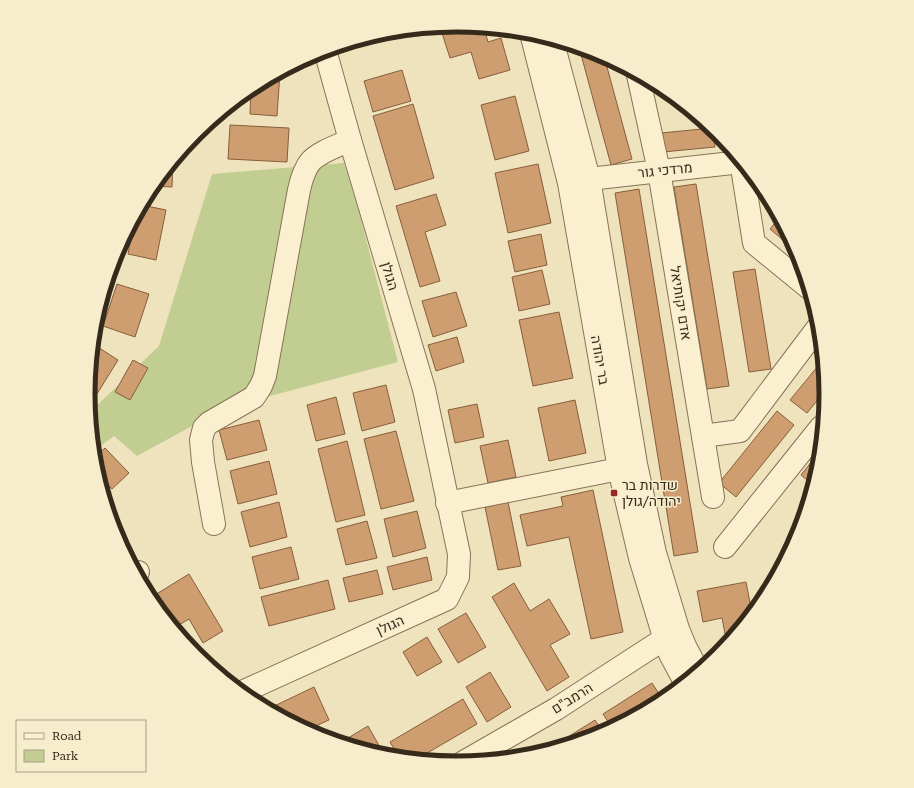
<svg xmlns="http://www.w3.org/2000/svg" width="914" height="788" font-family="'Roboto Serif',Heebo,serif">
<rect width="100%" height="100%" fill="#efe3bd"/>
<polygon fill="#c2cd91" points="344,163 359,212 398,362 225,408 137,456 114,436 94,451 90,412 159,346 212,174"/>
<g fill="#ce9e71" stroke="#875e3b">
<polygon points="457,25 484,28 488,42 501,38 510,70 479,79 471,52 450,58 440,27"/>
<polygon points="401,31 383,38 381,33 385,32"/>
<polygon points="579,47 604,56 632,159 611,165"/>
<polygon points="402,70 411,101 373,112 364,81"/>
<polygon points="280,72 277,116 250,114 251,88"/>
<polygon points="515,96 529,151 495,160 481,105"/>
<polygon points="413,104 434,178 395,190 373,116"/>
<polygon points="230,125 289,128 287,162 228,159"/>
<polygon points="712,128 713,129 715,147 663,152 661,133"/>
<polygon points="173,161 172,187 153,186"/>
<polygon points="538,164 551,223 508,233 495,173"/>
<polygon points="696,184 729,386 707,389 674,187"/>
<polygon points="639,189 698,552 674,556 615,193"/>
<polygon points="436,194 446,225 425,232 440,281 420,287 396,206"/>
<polygon points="142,205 166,210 156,260 128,254 135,217"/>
<polygon points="779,218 797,252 770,229"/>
<polygon points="541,234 547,265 515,272 508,241"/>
<polygon points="755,269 771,369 749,372 733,272"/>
<polygon points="542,270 550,304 519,311 512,277"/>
<polygon points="117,284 149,294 135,337 103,326"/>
<polygon points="456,292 467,326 433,337 422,301"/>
<polygon points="559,312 573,378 533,386 519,320"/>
<polygon points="457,337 464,362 436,371 428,345"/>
<polygon points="93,344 118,360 92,402 89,399 88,394"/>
<polygon points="133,360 148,368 130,400 115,392"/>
<polygon points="823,360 826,390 807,413 790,400"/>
<polygon points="386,385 395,422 362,431 353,393"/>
<polygon points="336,397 345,434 316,441 307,405"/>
<polygon points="575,400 586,453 549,461 538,408"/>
<polygon points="477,404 484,437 455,443 448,410"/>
<polygon points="777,411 794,425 736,497 719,483"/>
<polygon points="259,420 267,450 227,460 219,430"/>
<polygon points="396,431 414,501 381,509 364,439"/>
<polygon points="508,440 516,477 488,483 480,446"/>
<polygon points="347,441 365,515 336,522 318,449"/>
<polygon points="105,448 129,473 112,489 97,474 95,466 94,458"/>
<polygon points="820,451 819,466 813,485 801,475"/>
<polygon points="269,461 277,494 238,504 230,471"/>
<polygon points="593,490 623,632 591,639 569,537 527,546 520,515 563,506 561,497"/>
<polygon points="279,502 287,537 250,547 241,512"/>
<polygon points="508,502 521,566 498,570 485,507"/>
<polygon points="417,511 426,548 393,557 384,519"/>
<polygon points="367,521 377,558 346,565 337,529"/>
<polygon points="291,547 299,579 260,589 252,557"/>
<polygon points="427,557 432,580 393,590 387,567"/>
<polygon points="377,570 383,594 349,602 343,578"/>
<polygon points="189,574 223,631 203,643 189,619 174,628 150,598"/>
<polygon points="328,580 335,609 269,626 261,597"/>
<polygon points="746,582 752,613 727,644 722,618 703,622 697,591"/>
<polygon points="514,583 530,611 549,599 570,634 550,645 569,677 547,691 492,597"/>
<polygon points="466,613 486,647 458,663 438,629"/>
<polygon points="427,637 442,662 417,676 403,652"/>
<polygon points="490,672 511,707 487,722 466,687"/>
<polygon points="652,683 663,700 612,728 603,714"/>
<polygon points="314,687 329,720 307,730 268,709"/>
<polygon points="463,699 477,724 417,759 399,757 390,742"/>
<polygon points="595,720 603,732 556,748 555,745"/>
<polygon points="368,726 385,756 353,746 348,738"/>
</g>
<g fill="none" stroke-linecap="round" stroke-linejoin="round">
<defs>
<g id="minor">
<polyline points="531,33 569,183 619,469 640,558 661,627 670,654 685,682"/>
<polyline points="552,39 589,179 636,464 655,553 678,629 685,646 698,671"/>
<polyline points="638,75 659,171 713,497"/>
<polyline points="741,161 754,243 809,288"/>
<polyline points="589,179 741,162"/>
<polyline points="703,436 740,431 819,326"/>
<polyline points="447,503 619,469"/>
<path d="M214,524L203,462L201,440L204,428L209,423L254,397L261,386L265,376L299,190C301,181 304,169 311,161C321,151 338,146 350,140"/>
<polyline points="725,547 821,427 823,428"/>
<polyline points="136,573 138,572"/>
<polyline points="242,692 447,599 458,577 459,554 424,389 350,140 325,50"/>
<polyline points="462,763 556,709 664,639 678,638"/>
</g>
</defs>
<use href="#minor" stroke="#877356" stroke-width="24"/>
<use href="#minor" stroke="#faf0d0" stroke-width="22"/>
</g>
<rect fill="#972b24" stroke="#f6edcd" stroke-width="1.5" x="610" y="489" width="8" height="8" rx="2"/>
<g text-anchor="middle" stroke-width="3" stroke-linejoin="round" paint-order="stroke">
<g font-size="14" fill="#362a1b" stroke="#f6edcd">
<text transform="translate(665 170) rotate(-6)" y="5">מרדכי גור</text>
<text transform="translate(390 276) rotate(74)" y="5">הגולן</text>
<text transform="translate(681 303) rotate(81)" y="5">אדם יקותיאל</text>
<text transform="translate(600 360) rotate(80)" y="5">בר יהודה</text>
<text transform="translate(390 625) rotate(-24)" y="5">הגולן</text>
<text transform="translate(572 698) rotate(-32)" y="5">הרמב"ם</text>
</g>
<g font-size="14" fill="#362a1b" stroke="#f6edcd" text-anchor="start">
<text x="622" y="490">שדרות בר<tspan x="622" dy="16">יהודה/גולן</tspan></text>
</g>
</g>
<path d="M0 0H914V788H0ZM95 394a362 362 0 1 1 724 0a362 362 0 1 1-724 0Z" fill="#f6edcd" fill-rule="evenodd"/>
<path fill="none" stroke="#362a1b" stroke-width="5" d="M95 394a362 362 0 1 1 724 0a362 362 0 1 1-724 0Z"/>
<rect x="16" y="720" width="130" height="52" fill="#f6edcd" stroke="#a99f86"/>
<rect x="24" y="733" width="20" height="6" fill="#faf0d0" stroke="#a99f86"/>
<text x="52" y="740" font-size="12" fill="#362a1b">Road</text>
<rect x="24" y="750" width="20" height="12" fill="#c2cd91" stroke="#a99f86"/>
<text x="52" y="760" font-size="12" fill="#362a1b">Park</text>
</svg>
